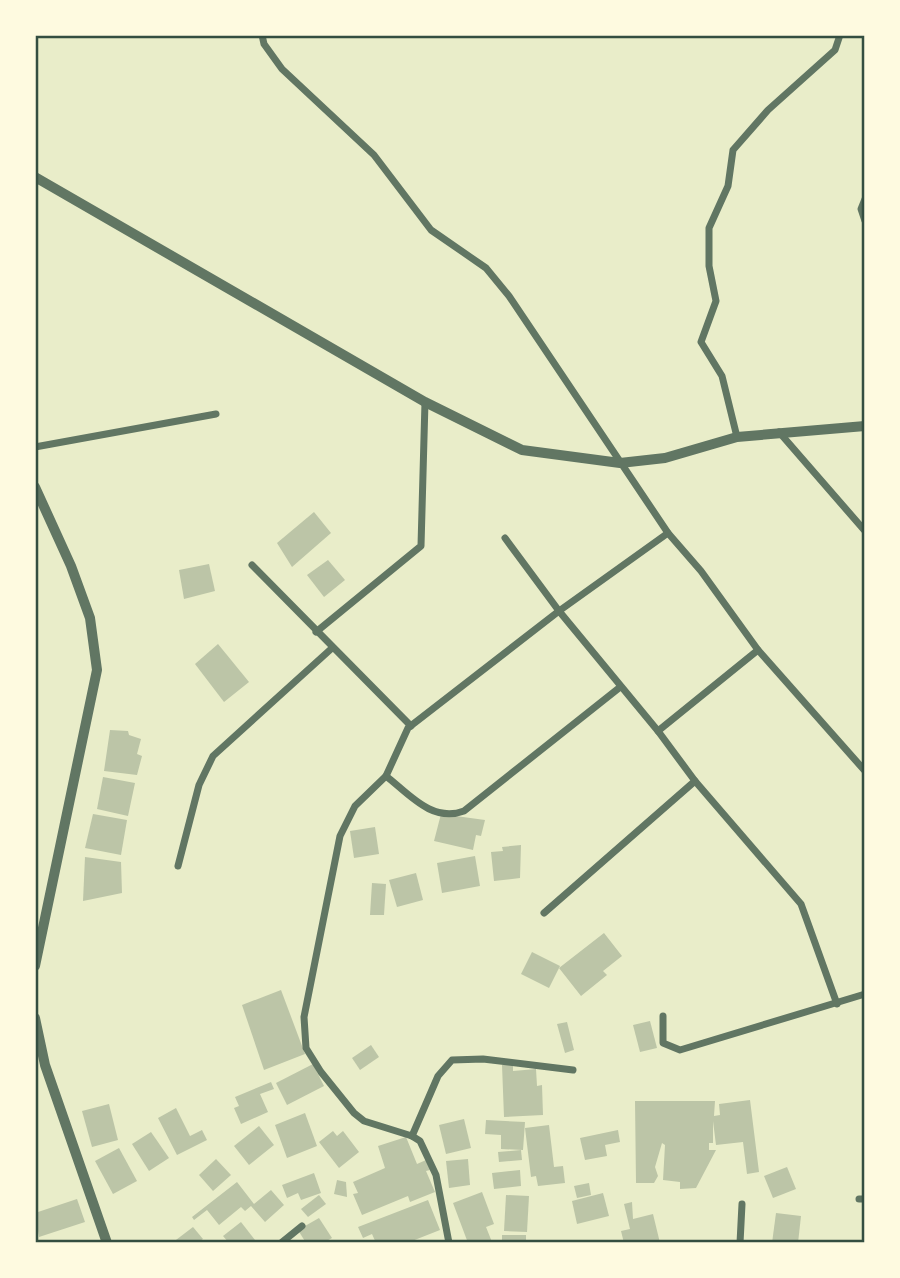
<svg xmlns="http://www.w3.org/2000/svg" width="900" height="1278" font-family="Bitter,serif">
<rect width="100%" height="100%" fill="#e9edc9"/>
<g fill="#bcc5a7">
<polygon points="314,512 331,533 292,567 277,543"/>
<polygon points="328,560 345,580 324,597 307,575"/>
<polygon points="209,564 215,591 184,599 179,570"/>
<polygon points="218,644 249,682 224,702 195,664"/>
<polygon points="110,730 128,731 129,735 141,739 137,754 142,756 137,775 104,771"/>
<polygon points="103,777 135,783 128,816 97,809"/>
<polygon points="93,814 127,820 121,855 85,848"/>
<polygon points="441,814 485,820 481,836 476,835 473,850 434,841"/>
<polygon points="375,827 379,854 354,858 350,831"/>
<polygon points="521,845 520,878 494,881 491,852 503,851 502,847"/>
<polygon points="475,856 480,886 442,893 437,863"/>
<polygon points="85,857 121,862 122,893 83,901"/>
<polygon points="416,873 423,900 397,907 389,880"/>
<polygon points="372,883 386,884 384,915 370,915"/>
<polygon points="604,933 622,956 603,971 607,975 581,996 559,968"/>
<polygon points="532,952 560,966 549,988 521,974"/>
<polygon points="281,990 305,1054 264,1070 242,1005"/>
<polygon points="650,1021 657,1048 640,1052 633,1025"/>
<polygon points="567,1022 574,1050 565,1053 557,1024"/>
<polygon points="371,1045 379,1057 360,1070 352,1058"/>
<polygon points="313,1064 324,1086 287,1105 276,1083"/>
<polygon points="513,1064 513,1071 536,1069 537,1086 542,1085 543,1115 504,1117 502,1065"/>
<polygon points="271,1082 274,1089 260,1094 268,1112 241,1124 234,1108 239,1106 235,1097"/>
<polygon points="750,1100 759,1172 747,1174 743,1142 716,1145 713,1121 713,1143 709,1143 709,1150 716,1150 696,1188 680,1189 680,1182 663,1180 665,1145 662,1143 655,1167 658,1176 654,1183 636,1183 635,1101 715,1101 714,1116 720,1115 719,1104"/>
<polygon points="109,1104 118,1140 92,1147 82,1111"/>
<polygon points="176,1108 190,1136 202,1130 207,1140 177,1155 158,1118"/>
<polygon points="305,1113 317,1146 287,1158 275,1125"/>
<polygon points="464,1119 471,1148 446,1154 439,1125"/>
<polygon points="486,1120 525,1122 523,1150 501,1149 501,1135 485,1134"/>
<polygon points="549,1125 554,1167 563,1166 565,1183 538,1186 536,1176 531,1177 525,1128"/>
<polygon points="259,1126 274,1145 249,1165 234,1146"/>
<polygon points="618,1130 620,1142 605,1145 607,1156 585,1160 580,1138"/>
<polygon points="333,1131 337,1136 343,1131 359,1152 339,1168 319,1142"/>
<polygon points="151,1132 169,1158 149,1171 132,1144"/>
<polygon points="406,1137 417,1164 426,1160 430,1170 426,1171 435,1192 410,1202 408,1196 362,1215 353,1194 358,1193 353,1182 385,1168 378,1146"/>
<polygon points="119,1148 137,1181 113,1194 95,1161"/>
<polygon points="521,1150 522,1160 499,1162 498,1152"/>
<polygon points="216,1159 231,1175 213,1191 199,1175"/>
<polygon points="468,1159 470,1185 449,1188 446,1161"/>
<polygon points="787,1167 796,1189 773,1198 764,1176"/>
<polygon points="520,1170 521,1186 494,1189 492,1173"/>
<polygon points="314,1173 321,1193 301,1200 298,1193 287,1198 282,1185"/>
<polygon points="337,1180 346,1182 347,1197 334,1194"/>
<polygon points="237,1182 254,1204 271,1190 284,1205 265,1222 251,1206 245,1211 241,1207 219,1225 207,1210 194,1220 192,1217"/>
<polygon points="589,1183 591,1195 577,1198 574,1186"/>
<polygon points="482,1192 494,1224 486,1227 492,1242 468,1243 453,1203"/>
<polygon points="603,1193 609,1216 577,1224 572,1201"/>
<polygon points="319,1195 326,1204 308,1217 301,1209"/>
<polygon points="506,1195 529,1196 527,1232 504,1231"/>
<polygon points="77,1199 85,1222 39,1237 35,1213"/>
<polygon points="428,1200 440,1230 407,1243 376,1243 372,1234 363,1238 358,1227"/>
<polygon points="632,1202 633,1219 653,1214 660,1243 624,1243 621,1231 630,1229 624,1204"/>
<polygon points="776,1213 801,1216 798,1243 772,1243"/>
<polygon points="319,1218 332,1238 323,1243 306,1243 298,1230"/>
<polygon points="241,1222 255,1240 251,1243 229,1243 223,1236"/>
<polygon points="193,1227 203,1239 197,1243 172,1243"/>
<rect x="502" y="1235" width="24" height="8"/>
</g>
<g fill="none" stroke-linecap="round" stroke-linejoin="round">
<g stroke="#617663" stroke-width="7">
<polyline points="262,35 264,44 282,69 374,155 431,230 486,268 509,296 668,533 701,571 758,650 865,771"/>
<polyline points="865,199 861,209 865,221"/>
<polyline points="779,432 865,531"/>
<polyline points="737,437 722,376 701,342 716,301 709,266 709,228 728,186 733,150 768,110 835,50 840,35"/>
<polyline points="35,447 216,414"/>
<polyline points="505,538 559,611 658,731 695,781 801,904 837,1004"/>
<polyline points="252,565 411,726"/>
<polyline points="316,632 421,546 425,402"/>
<polyline points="658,731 758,650"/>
<path d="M386,776C409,794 432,823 464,811L619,688"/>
<polyline points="178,866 199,785 213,756 331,649"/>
<polyline points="544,913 695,781"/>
<polyline points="663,1016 663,1043 680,1050 865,994"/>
<polyline points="412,1136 438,1076 452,1060 483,1059 573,1070"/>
<polyline points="859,1199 865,1199"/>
<polyline points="281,1243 302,1226"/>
<polyline points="449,1243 436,1175 420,1141 412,1136 364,1121 354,1113 321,1072 306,1048 304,1017 340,836 355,806 386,776 408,728 559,611 668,533"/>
<polyline points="740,1243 742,1204"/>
</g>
<g stroke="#617663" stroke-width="10">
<polyline points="35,177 425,402 522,450 620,463 665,458 737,437 865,426"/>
<polyline points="35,487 71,566 90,618 97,670 35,966"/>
<polyline points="35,1018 45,1065 107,1243"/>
</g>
</g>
<rect width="900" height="1278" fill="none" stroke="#fefae0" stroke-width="74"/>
<rect x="37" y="37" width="826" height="1204" fill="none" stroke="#344e41" stroke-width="2.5"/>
</svg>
